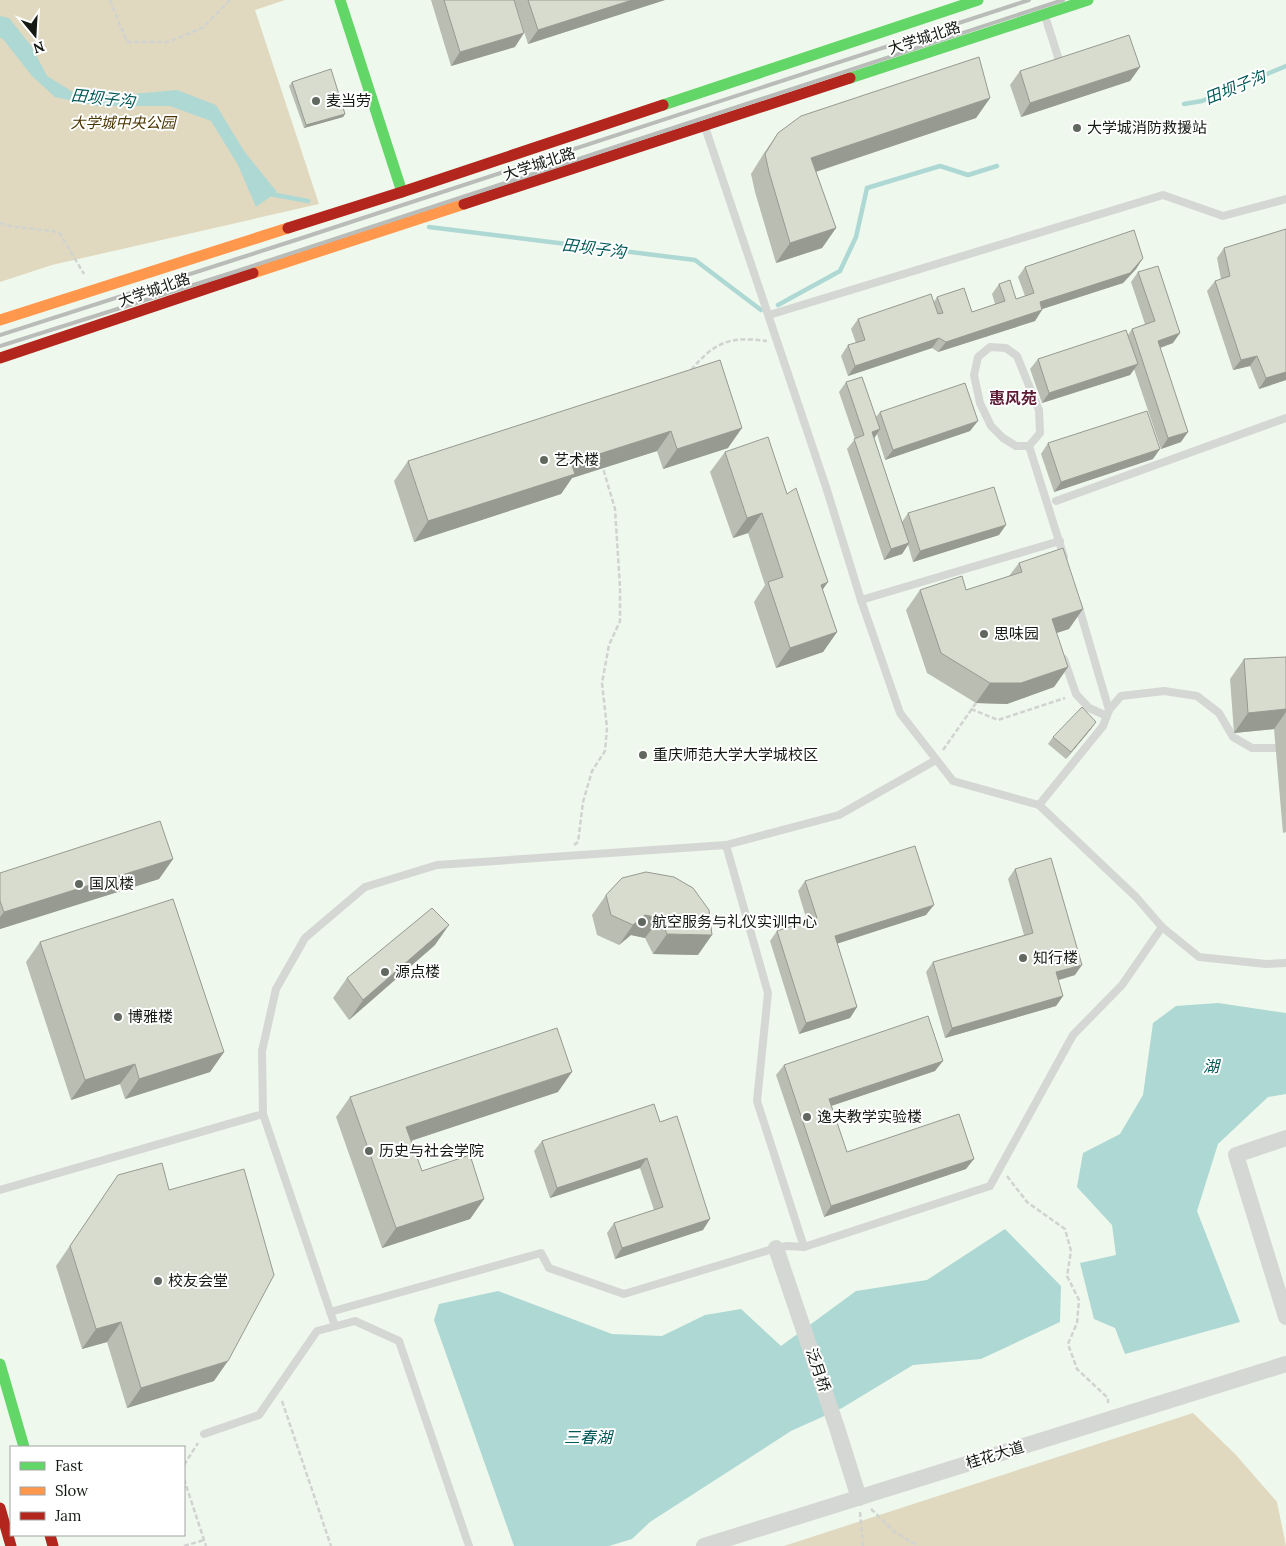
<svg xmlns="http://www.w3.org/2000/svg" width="1286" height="1546" font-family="Lora,'Noto Sans SC',serif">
<rect width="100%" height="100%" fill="#eff8ec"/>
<g fill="#e0d9bf">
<polygon points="0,0 285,0 255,10 319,204 52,265 0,282"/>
<polygon points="1193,1413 1236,1455 1277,1502 1286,1546 784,1546"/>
</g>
<g fill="#add8d4">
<polygon points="0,16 9,18 32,47 47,76 76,94 132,94 177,90 216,105 244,151 277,192 256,207 238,165 211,121 170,106 97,106 55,97 32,76 3,39 0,38"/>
<polygon points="1218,1003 1286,1013 1286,1094 1268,1097 1218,1144 1197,1211 1240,1322 1125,1354 1115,1328 1094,1319 1080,1263 1116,1255 1112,1225 1077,1187 1083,1153 1120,1134 1143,1095 1153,1023 1176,1006"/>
<polygon points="1005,1229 1061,1286 1060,1322 981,1359 913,1365 842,1408 791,1431 650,1522 632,1539 609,1546 514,1546 434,1320 439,1304 498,1291 612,1334 662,1336 705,1315 741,1309 781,1346 856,1291 927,1280"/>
</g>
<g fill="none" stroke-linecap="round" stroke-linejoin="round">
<g stroke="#add8d4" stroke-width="4.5">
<polyline points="1184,104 1202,101 1286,66"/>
<polyline points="270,194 308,201"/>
<polyline points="429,227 695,260 761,310"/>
<polyline points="778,305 840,271 856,237 867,188 940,166 968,175 997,166"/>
</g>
<g stroke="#d0d3d0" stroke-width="2.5" stroke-dasharray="5 2.5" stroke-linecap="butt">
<polyline points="110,0 127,42 168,42 202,28 230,0"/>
<polyline points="0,223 9,226 59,232 84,274"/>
<path d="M691,370C715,342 729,336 767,341"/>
<polyline points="971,709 998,720 1065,698"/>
<polyline points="943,750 976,703"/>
<polyline points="574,845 578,842 583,802 592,771 605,751 607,728 602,683 609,645 620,621 620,587 615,509 603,468"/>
<polyline points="1007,1176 1027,1202 1065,1229 1071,1251 1067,1276 1079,1300 1077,1323 1068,1344 1077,1369 1108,1398 1108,1403"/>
<polyline points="282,1401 331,1546"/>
<polyline points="184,1465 198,1443"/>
<polyline points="184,1479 206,1546"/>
<polyline points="871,1509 895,1532 918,1546"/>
<polyline points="860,1512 863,1546"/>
<polyline points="184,1546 204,1540"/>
</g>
<g stroke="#d5d7d4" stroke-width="8">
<polyline points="1045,16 1059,60"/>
<polyline points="705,127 826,487 861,600 900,713 953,781 1039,805 1136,897 1162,927 1199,957 1266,964 1286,963"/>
<polyline points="769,315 1163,195 1223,216 1286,199"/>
<polyline points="1029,446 1016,446 1003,438 991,426 980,403 974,375 978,357 990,347 1006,348 1017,356 1039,410 1040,433 1029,446 1064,557"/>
<polyline points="1056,501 1286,418"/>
<polyline points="861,600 1060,541"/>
<polyline points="1078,604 1109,710"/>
<polyline points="1064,659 1076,694 1089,708 1107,716"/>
<polyline points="1039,805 1103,726 1109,710 1121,696 1164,691 1197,696 1219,713 1233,737 1252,748 1276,748"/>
<polyline points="726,845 768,993 757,1101 804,1247"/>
<polyline points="0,1190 263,1114"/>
<polyline points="330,1312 541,1253 549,1268 624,1294 776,1248 787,1246 804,1247 990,1186 1073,1035 1122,985 1162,927"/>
<polyline points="335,1326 263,1114 262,1051 276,989 305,938 365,887 437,865 726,845 839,815 936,760"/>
<polyline points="204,1434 259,1415 317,1331 355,1321 399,1341 469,1546"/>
</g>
<g stroke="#d5d7d4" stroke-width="16">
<polyline points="1286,1138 1236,1155 1286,1317"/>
<polyline points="776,1248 837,1428 859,1498"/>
<polyline points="704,1546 1286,1364"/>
</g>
<g stroke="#63d668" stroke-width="11">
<polyline points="340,0 402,192"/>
<polyline points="850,78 1088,0"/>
<polyline points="663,105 978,0"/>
<polyline points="0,1364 24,1447"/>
</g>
<g stroke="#ff974d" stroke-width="11">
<polyline points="253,273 464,204"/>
<polyline points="0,320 288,228"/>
</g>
<g stroke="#b3261e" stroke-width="11">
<polyline points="464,204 850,78"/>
<polyline points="288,228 402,192 663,105"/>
<polyline points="0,358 253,273"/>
<polyline points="0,1508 11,1546"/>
<polyline points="50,1535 53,1546"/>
</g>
<g stroke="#b9bcb9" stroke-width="4">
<polyline points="0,335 302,238 1029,0"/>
<polyline points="0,346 228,274 1063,0"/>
</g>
</g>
<g fill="#babdb2">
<polygon points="431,0 514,0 515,47 451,66"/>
<polygon points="514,0 665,0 528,44"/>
<polygon points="1140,67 1130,81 1021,117 1010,85 1020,71"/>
<polygon points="292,82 345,114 343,117 304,128 289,86"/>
<polygon points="990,98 976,118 816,172 836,228 822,248 776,263 755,192 751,174 764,153 778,133"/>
<polygon points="1286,229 1286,380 1259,389 1250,366 1233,370 1207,291 1215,281 1221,279 1217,258 1224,248"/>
<polygon points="1143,258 1136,269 1123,283 1042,309 1035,321 938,352 932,348 848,376 841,356 848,345 856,343 851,329 858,319 934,302 937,297 972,312 995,304 992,294 999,284 1016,299 1025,296 1018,277 1025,267"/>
<polygon points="1138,272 1173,343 1160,348 1181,442 1161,449 1134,369 1130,375 1042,403 1030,369 1038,359 1128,335 1132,329 1145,324 1131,282"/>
<polygon points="720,360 728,448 663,469 657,451 572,478 561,494 414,542 394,481 408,461"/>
<polygon points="846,382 876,417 880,412 970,431 885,460 877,434 874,438 902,522 908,513 999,535 913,562 908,545 902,554 884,560 847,449 855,439 839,392"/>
<polygon points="1048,443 1153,459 1054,492 1041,454"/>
<polygon points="725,452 787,494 822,590 837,632 823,652 776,668 754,602 765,585 748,533 733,538 710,472"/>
<polygon points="1019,563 1069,629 1056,633 1068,667 1054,687 1007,704 976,703 927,673 906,610 920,590 966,590 1009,576"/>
<polygon points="1286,657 1286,832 1283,833 1274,729 1234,733 1230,679 1244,659"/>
<polygon points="1091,729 1066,759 1048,744 1053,737"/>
<polygon points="173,859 159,879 0,929 0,873"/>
<polygon points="1015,869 1075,975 1058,980 1063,996 1056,1006 945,1038 926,972 933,962 1024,935 1008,879"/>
<polygon points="622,878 698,955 653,954 645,938 631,935 619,945 597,935 592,915 606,895"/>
<polygon points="805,881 926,915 837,943 857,1007 850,1018 799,1034 770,941 777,931 807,921 798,891"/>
<polygon points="40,942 224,1052 210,1072 125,1099 120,1084 71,1100 26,962"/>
<polygon points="435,945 349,1020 333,998 347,978"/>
<polygon points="784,1065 935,1071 831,1106 847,1152 966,1169 824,1217 776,1075"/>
<polygon points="558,1092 411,1141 422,1171 484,1199 470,1219 382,1248 336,1117 350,1097"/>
<polygon points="660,1122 703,1230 615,1259 607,1233 614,1223 654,1210 640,1168 550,1198 534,1151 542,1141"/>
<polygon points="104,1196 214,1381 127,1408 107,1342 82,1349 56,1266"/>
</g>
<g fill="#979a91">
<polygon points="632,0 665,0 528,44 538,30"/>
<polygon points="524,33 515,47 451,66 460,52"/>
<polygon points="1140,67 1130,81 1021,117 1030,103"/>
<polygon points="990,98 976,118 797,178 811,158"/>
<polygon points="345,114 343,117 304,128 306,125"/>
<polygon points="836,228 822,248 776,263 790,243"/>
<polygon points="1143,258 1136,269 1123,283 1033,312 1040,302"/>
<polygon points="1042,310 1035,321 938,352 946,342"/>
<polygon points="1180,333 1173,343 1151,351 1158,341"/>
<polygon points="939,338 932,348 848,376 855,366"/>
<polygon points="1257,356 1250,366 1233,370 1241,360"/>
<polygon points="1138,364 1130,375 1042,403 1049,393"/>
<polygon points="1286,372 1286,380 1259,389 1266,378"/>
<polygon points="978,421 970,431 885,460 893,450"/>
<polygon points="742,428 728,448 663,469 677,449"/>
<polygon points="880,429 873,440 872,432"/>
<polygon points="671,431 657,451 572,478 561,494 414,542 428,521 571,463"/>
<polygon points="1188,432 1181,442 1161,449 1168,438"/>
<polygon points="1160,449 1153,459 1054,492 1061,482"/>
<polygon points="762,513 748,533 733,538 747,518"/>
<polygon points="1006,525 999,535 913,562 920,551"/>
<polygon points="909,543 902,554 884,560 891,549"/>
<polygon points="828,582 814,602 821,585"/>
<polygon points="1083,609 1069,629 1038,639 1052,619"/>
<polygon points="837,632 823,652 776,668 790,648"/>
<polygon points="1068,667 1054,687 1007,704 976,703 990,683"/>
<polygon points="1286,709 1286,712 1274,729 1234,733 1248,713"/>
<polygon points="1096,722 1091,729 1066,759 1071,752"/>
<polygon points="173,859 159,879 0,929 0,917 4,912"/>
<polygon points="934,905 926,915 827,947 835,936"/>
<polygon points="645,915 660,918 645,938 631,935 619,945 633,925"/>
<polygon points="449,925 435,945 349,1020 363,1000"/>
<polygon points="667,934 712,935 698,955 653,954"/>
<polygon points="1082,965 1075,975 1049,983 1056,972"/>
<polygon points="1063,996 1056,1006 945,1038 952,1028"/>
<polygon points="857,1007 850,1018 799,1034 806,1023"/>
<polygon points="224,1052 210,1072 125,1099 139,1079"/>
<polygon points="943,1061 935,1071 822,1109 829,1099"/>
<polygon points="135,1064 120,1084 71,1100 85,1080"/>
<polygon points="572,1072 558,1092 392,1147 406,1127"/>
<polygon points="647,1158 640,1168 550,1198 557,1188"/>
<polygon points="974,1159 966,1169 824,1217 831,1206"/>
<polygon points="484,1199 470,1219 382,1248 396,1228"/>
<polygon points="710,1219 703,1230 615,1259 622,1248"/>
<polygon points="121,1322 107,1342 82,1349 96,1329"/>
<polygon points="228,1361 214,1381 127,1408 141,1388"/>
</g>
<g fill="#d8dccf" stroke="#979a91">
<polygon points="444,0 514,0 524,33 460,52"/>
<polygon points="528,0 632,0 538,30"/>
<polygon points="1129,35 1140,67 1030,103 1020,71"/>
<polygon points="979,57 990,98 811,158 836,228 790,243 769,172 765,154 778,133 801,116"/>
<polygon points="331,69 345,114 306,125 292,82"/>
<polygon points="1286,229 1286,372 1266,378 1257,356 1241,360 1215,281 1230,276 1224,248"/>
<polygon points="1134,230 1143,258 1130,273 1040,302 1042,310 946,342 939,338 855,366 848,345 865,340 858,319 931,294 938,314 943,313 937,297 964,288 972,312 1005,301 999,284 1010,280 1016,299 1034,293 1025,267"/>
<polygon points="1158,266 1180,333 1158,341 1188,432 1168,438 1132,329 1155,321 1138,272"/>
<polygon points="1126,330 1138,364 1049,393 1038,359"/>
<polygon points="720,360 742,428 677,449 671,431 571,463 575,474 428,521 408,461"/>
<polygon points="862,377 880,429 872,432 909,543 891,549 854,439 864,435 846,382"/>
<polygon points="965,383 978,421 893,450 880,412"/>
<polygon points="1147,411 1160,449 1061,482 1048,443"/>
<polygon points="768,437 787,494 796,488 828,582 821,585 837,632 790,648 768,582 783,577 762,513 747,518 725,452"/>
<polygon points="994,487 1006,525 920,551 908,513"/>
<polygon points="1063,548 1083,609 1052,619 1068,667 1021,683 990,683 941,653 920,590 962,576 966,590 1022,572 1019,563"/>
<polygon points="1286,657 1286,709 1248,713 1244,659"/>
<polygon points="1082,707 1096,722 1071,752 1053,737"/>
<polygon points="160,821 173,859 4,912 0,901 0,873"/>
<polygon points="915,846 934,905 835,936 857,1007 806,1023 777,931 817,918 805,881"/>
<polygon points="1051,858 1082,965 1056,972 1063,996 952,1028 933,962 1033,933 1015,869"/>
<polygon points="646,872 674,877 693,888 709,910 712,935 667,934 660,918 645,915 633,925 611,915 606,895 622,878"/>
<polygon points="173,899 224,1052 139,1079 135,1064 85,1080 40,942"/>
<polygon points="432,908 449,925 363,1000 347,978"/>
<polygon points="928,1016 943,1061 829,1099 847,1152 959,1114 974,1159 831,1206 784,1065"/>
<polygon points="557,1028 572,1072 406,1127 422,1171 470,1155 484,1199 396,1228 350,1097"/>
<polygon points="654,1104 660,1122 677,1116 710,1219 622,1248 614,1223 663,1207 647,1158 557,1188 542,1141"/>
<polygon points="162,1163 169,1190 244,1169 274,1275 228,1361 141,1388 121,1322 96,1329 70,1246 118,1175"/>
</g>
<g fill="#61685f" stroke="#fff" stroke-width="2">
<circle cx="316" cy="101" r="5"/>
<circle cx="1077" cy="128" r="5"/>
<circle cx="544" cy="460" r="5"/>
<circle cx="984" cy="634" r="5"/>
<circle cx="643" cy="755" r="5"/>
<circle cx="79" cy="884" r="5"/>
<circle cx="642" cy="922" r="5"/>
<circle cx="1023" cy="958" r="5"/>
<circle cx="385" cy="972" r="5"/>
<circle cx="118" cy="1017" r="5"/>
<circle cx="807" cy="1117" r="5"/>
<circle cx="369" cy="1151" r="5"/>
<circle cx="158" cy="1281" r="5"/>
</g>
<g text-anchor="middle" stroke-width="4" stroke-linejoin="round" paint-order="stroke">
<g font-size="15" fill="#141a13" stroke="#fff">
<text transform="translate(924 38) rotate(-18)" y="5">大学城北路</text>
<text transform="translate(539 164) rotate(-18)" y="5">大学城北路</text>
<text transform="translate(154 290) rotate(-19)" y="5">大学城北路</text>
<text transform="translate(818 1370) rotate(71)" y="5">泛月桥</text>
<text transform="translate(995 1455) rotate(-17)" y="5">桂花大道</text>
</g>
<g font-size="15" fill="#141a13" stroke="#fff" text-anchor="start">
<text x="326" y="106">麦当劳</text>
<text x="1087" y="133">大学城消防救援站</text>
<text x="554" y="465">艺术楼</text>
<text x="994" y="639">思味园</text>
<text x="653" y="760">重庆师范大学大学城校区</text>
<text x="89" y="889">国风楼</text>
<text x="652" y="927">航空服务与礼仪实训中心</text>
<text x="1033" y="963">知行楼</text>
<text x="395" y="977">源点楼</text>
<text x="128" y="1022">博雅楼</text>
<text x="817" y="1122">逸夫教学实验楼</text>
<text x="379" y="1156">历史与社会学院</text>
<text x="168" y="1286">校友会堂</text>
</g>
<g font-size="15" font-style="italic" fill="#4b3500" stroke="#fff">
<text x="123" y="128">大学城中央公园</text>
</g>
<g font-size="16" font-style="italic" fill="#005856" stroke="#fff">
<text transform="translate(1235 87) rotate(-22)" y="6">田坝子沟</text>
<text transform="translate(103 98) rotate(6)" y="6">田坝子沟</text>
<text transform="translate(594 248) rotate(7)" y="6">田坝子沟</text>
<text x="1211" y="1072">湖</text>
<text x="588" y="1443">三春湖</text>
</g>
<g font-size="16" font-weight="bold" fill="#5d1a33" stroke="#fff">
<text x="1013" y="404">惠风苑</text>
</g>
</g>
<rect x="10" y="1446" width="175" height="90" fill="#ffffff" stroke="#a1a3a1"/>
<rect x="20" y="1462" width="25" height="8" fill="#63d668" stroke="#a1a3a1"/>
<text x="55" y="1471" font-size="15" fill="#141a13">Fast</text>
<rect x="20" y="1487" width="25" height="8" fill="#ff974d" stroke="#a1a3a1"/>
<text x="55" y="1496" font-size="15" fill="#141a13">Slow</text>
<rect x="20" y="1512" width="25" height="8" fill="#b3261e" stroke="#a1a3a1"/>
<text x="55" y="1521" font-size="15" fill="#141a13">Jam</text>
<g transform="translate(35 35) rotate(162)" stroke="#ffffff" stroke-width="4" paint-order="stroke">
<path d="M0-4L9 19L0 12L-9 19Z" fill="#141a13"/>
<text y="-8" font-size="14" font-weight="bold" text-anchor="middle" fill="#141a13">N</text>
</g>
</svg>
